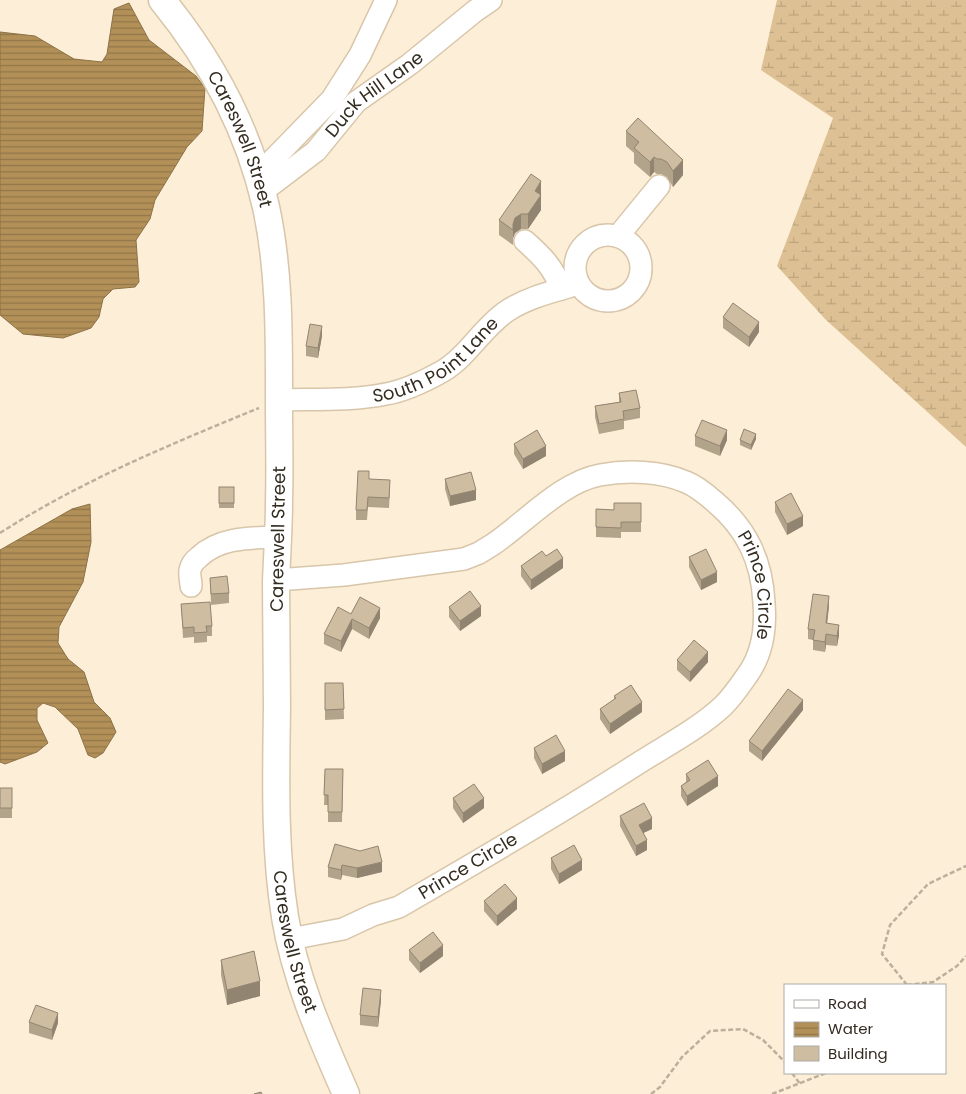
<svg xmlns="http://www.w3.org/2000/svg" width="966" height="1094" font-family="Poppins,sans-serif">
<defs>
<pattern id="wetland-marsh" width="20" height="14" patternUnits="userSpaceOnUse" patternTransform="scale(1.25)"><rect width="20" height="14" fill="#ddc093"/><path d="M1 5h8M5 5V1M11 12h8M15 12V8" fill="none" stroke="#bea57e"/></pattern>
<pattern id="water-rules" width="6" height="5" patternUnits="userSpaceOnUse" patternTransform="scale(1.25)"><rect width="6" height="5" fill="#b29058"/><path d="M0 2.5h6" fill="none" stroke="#917648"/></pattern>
</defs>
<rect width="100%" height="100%" fill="#fdeed7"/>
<polygon fill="url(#wetland-marsh)" points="777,0 966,0 966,447 825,319 777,266 833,118 761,70"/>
<g fill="url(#water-rules)" stroke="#8c7248">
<polygon points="129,3 149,40 196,76 205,88 202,131 187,147 155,200 150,219 136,240 139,282 135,287 113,289 103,299 99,317 91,328 63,338 23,334 0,315 0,32 35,36 74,59 102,62 107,54 114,9"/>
<polygon points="90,504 91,542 83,582 59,627 58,643 68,659 84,672 94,702 110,718 116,732 103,753 95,758 88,755 78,729 55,707 43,703 37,708 37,720 48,743 37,752 5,764 0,762 0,550 72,509"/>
</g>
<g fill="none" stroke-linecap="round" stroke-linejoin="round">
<defs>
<g id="minor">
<polyline points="257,176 332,99 360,55 386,0"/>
<path id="s1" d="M262,192L316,151L356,102L410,64L475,11L491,0"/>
<circle cx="608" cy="268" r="33"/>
<polyline points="620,237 623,230 659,186"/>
<path d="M525,241C542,256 554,268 561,289"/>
<path id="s2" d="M279,400C314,399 352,401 386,394C404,391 427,380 443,371C468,356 483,327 507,311C528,297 555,291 579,284"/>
<path id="s3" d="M276,580L344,575L464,559L479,553L492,545C525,523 561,482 600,475C627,470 661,471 686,482C696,486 706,494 715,502C747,529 762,561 764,603C766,628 762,654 748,674C741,684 733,696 724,705C699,729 663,747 634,766C558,815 478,861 399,907L373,915L343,929L290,939"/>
<path d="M191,586C191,581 189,575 190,570C191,565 195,560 199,557C220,537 251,538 278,537"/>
</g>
<g id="major">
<path id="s4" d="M162,0C211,60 249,131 266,207C280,272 279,339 279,405C279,437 280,470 279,502C279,528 277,555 276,582C276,623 277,665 277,707C276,777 274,848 285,917C295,979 321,1037 346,1094"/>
</g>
</defs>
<use href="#minor" stroke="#d8c6aa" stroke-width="24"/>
<use href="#major" stroke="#d8c6aa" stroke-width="29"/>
<g stroke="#bcaf9c" stroke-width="2.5" stroke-dasharray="5 2.5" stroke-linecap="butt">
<path d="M0,533C81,481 171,444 259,408"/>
<polyline points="907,985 882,954 890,925 928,884 966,866"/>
<polyline points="907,985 933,982 957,966 966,956"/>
<polyline points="792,1073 800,1084"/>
<polyline points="651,1094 660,1087 682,1057 710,1031 743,1029 763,1040 785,1062"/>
<polyline points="772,1094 826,1073"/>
</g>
<use href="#minor" stroke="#fff" stroke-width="21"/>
<use href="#major" stroke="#fff" stroke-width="26"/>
</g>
<g fill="#b2a38b">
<polygon points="638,118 683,175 673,187 667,177 661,174 657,174 654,172 650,177 634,163 634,153 626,146 626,131"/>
<polygon points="541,197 541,210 528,229 521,229 515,233 513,238 513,245 499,235 499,220"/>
<polygon points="723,317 759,332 749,347 723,328"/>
<polygon points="322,336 318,358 306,356 306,346"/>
<polygon points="619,393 640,408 640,418 624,421 624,429 599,434 595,417 595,406 619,402"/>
<polygon points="695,436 727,440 720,456 695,446"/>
<polygon points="756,439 751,450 740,445 740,440"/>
<polygon points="514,444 546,456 523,469 514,454"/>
<polygon points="369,479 390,490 389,508 368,507 367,520 356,520 356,510"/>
<polygon points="445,479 476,500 450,506 445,489"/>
<rect x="219" y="487" width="15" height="21"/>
<polygon points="775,502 803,526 787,535 775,512"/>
<polygon points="641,503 641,532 621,532 621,538 596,537 596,509 614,510"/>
<polygon points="546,556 563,568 531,590 521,576 521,566"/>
<polygon points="689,557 717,582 701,590 689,567"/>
<polygon points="210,578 229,593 229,603 211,605"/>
<polygon points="181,604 212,626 212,636 207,636 207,642 194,643 194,637 183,638"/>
<polygon points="829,606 827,623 839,635 837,646 826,645 825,652 813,650 813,640 808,639 808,629"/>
<polygon points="449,607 481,616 460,631 449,617"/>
<polygon points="351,614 380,618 369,639 352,629 341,652 324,644 324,634"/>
<polygon points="677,660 708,662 690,682 677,670"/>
<polygon points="325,683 343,683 344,719 325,720"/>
<polygon points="614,696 642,712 610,734 600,719 600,709 614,700"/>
<polygon points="803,710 762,761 749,751 749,741"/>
<polygon points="534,748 565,761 542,774 534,758"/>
<polygon points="325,769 343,769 342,822 328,822 328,805 324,805"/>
<polygon points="686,774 718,786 687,806 681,796 681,786 686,782"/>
<rect x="0" y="788" width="12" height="30"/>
<polygon points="453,798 484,808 463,823 453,808"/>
<polygon points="620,816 652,829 643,833 647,850 636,856 620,826"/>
<polygon points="335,844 382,872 357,878 342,875 341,880 328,877 328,867"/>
<polygon points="551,858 582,870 559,884 551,869"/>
<polygon points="484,901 517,909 497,926 484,911"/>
<polygon points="409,950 443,956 420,973 409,960"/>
<polygon points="221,960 260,996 227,1005 221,975"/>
<polygon points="381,1000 378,1027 360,1025 360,1015"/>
<polygon points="29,1022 58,1023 52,1040 29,1033"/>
</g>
<g fill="#918471">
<polygon points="654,157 654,172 650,177 650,162"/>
<polygon points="683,160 683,175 673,187 673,171"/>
<polygon points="541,181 541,210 528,229 528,214 535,191"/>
<polygon points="521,214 521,229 515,233 513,238 513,224 515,218"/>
<polygon points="759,322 759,332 749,347 749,337"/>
<polygon points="322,326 322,336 318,358 318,348"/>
<polygon points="727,430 727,440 720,456 720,446"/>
<polygon points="756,434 756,439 751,450 751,445"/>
<polygon points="546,446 546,456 523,469 523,459"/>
<polygon points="476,490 476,500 450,506 450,496"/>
<polygon points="803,516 803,526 787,535 787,524"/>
<polygon points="563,558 563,568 531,590 531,580"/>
<polygon points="717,572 717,582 701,590 701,580"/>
<polygon points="829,596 829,606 826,633 826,623"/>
<polygon points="481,606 481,616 460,631 460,621"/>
<polygon points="380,608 380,618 369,639 369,628"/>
<polygon points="352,619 352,629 341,652 341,641"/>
<polygon points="839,625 839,635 837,646 837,636"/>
<polygon points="826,634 826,645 825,652 825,642"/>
<polygon points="708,652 708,662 690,682 690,672"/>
<polygon points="803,700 803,710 762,761 762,751"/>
<polygon points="642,702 642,712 610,734 610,724"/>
<polygon points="565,751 565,761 542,774 542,764"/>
<polygon points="718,776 718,786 687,806 687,796"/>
<polygon points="484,798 484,808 463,823 463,813"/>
<polygon points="652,818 652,829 639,835 639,825"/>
<polygon points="647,840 647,850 636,856 636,846"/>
<polygon points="582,860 582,870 559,884 559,874"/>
<polygon points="382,862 382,872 357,878 357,868"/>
<polygon points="342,865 342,875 341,880 341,870"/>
<polygon points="517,898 517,909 497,926 497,916"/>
<polygon points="443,945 443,956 420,973 420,963"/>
<polygon points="260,981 260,996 227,1005 227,990"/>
<polygon points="381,990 381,1000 378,1027 378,1017"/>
<polygon points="58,1013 58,1023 52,1040 52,1030"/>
</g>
<g fill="#cfbda2" stroke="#918471">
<polygon points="638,118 683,160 673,171 667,162 661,159 657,159 654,157 650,162 634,148 639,142 626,131"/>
<polygon points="531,174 541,181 535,191 541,195 528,214 521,214 515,218 513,224 513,230 499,220"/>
<polygon points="733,303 759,322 749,337 723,317"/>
<polygon points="310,324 322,326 318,348 306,346"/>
<polygon points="636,390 640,408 623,411 624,419 599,424 595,406 621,402 619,393"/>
<polygon points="702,420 727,430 720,446 695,436"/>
<polygon points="744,429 756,434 751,445 740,440"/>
<polygon points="537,430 546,446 523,459 514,444"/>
<polygon points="358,471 369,471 369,479 390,480 389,498 368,497 367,510 356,510"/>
<polygon points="471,472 476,490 450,496 445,479"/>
<rect x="219" y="487" width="15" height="16"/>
<polygon points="791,493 803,516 787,524 775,502"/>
<polygon points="614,503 641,503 641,522 621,522 621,528 596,527 596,509 614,510"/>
<polygon points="557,549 563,558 531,580 521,566 542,551 546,556"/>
<polygon points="706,549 717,572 701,580 689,557"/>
<polygon points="227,576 229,593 211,594 210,578"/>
<polygon points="470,591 481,606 460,621 449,607"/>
<polygon points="813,594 829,596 826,623 839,625 837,636 826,634 825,642 813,640 815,630 808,629"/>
<polygon points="360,597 380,608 369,628 352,619 341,641 324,634 338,607 351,614"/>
<polygon points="210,602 212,626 206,626 207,632 194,633 194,627 183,628 181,604"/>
<polygon points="694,640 708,652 690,672 677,660"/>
<polygon points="325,683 343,683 344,709 325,710"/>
<polygon points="631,685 642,702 610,724 600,709 616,698 614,696"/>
<polygon points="788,689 803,700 762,751 749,741"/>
<polygon points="556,735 565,751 542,764 534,748"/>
<polygon points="708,760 718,776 687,796 681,786 690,780 686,774"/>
<polygon points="325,769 343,769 342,812 328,812 328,795 324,795"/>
<polygon points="474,784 484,798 463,813 453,798"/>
<rect x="0" y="788" width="12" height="20"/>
<polygon points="644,803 652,818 639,825 647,840 636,846 620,816"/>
<polygon points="335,844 360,851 378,846 382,862 357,868 342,865 341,870 328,867"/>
<polygon points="574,845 582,860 559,874 551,858"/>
<polygon points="505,884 517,898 497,916 484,901"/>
<polygon points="433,932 443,945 420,963 409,950"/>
<polygon points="254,951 260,981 227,990 221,960"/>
<polygon points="363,988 381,990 378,1017 360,1015"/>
<polygon points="36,1005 58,1013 52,1030 29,1022"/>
<polygon points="261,1092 262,1094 254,1094"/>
</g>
<g text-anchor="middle" stroke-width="4" stroke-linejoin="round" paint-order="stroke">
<g font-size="18" fill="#332c21" stroke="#fff">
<text dy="6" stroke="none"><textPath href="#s1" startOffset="150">Duck Hill Lane</textPath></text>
<text dy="6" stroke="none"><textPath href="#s4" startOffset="161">Careswell Street</textPath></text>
<text dy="6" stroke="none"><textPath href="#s2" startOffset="168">South Point Lane</textPath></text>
<text transform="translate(278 539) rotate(-89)" y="6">Careswell Street</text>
<text dy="6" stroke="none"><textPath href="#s3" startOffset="570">Prince Circle</textPath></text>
<text transform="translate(468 866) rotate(-31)" y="6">Prince Circle</text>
<text dy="6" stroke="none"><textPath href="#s4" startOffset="971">Careswell Street</textPath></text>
</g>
</g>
<rect x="784" y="984" width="162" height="90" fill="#ffffff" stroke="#adaba6"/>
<rect x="794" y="1000" width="25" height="8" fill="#ffffff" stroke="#adaba6"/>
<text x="828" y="1009" font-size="15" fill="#332c21">Road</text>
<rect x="794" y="1022" width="25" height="15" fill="url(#water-rules)" stroke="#adaba6"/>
<text x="828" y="1034" font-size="15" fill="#332c21">Water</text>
<rect x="794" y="1046" width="25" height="15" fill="#cfbda2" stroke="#adaba6"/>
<text x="828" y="1059" font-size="15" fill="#332c21">Building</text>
</svg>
